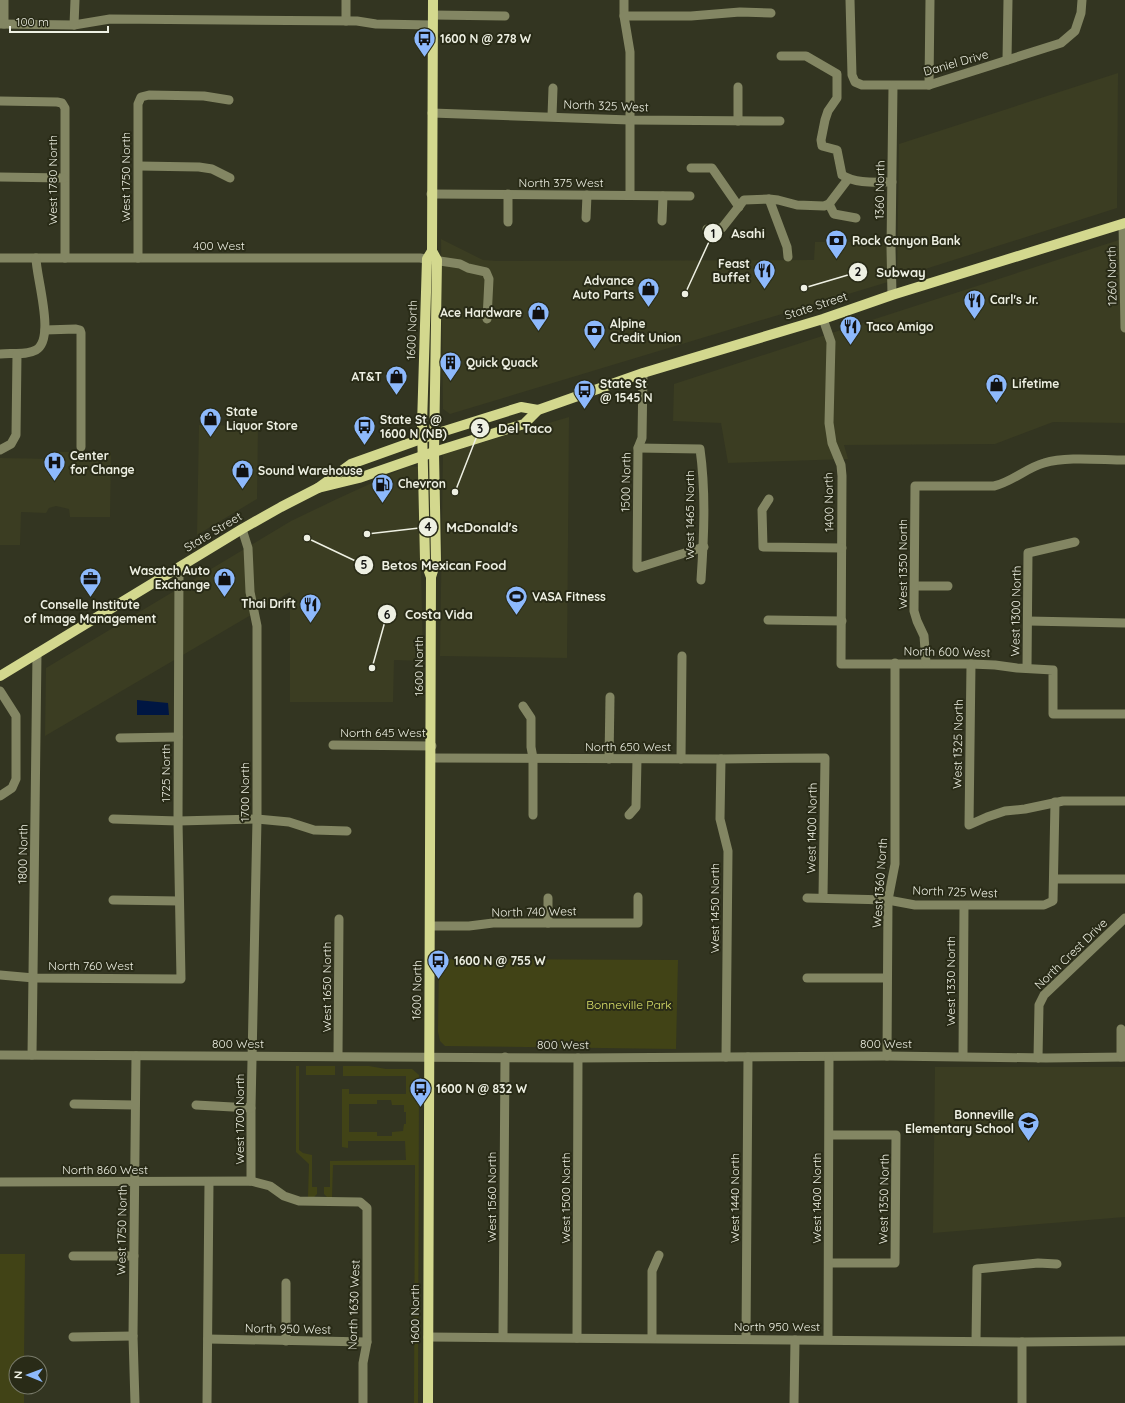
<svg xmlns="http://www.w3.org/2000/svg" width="1125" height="1403" font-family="Quicksand,sans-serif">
<rect width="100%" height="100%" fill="#333521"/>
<g fill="#3b3d22">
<polygon points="1118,73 1117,208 897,278 899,144"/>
<polygon points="1125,238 1125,423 1053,422 995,444 844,445 848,459 728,463 721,423 673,421 674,384"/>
<polygon points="441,239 483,260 497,261 814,260 815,242 888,242 888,282 450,414 443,409"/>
<polygon points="569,417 567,658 440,656 443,454"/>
<polygon points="199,425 258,426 257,499 197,535"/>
<polygon points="53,452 111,452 110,517 70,517 69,509 56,506 49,508 46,513 21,512 20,545 0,545 0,458 52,459"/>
<polygon points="409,466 419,467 423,661 394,660 393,702 290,702 290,592 45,736 46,668 291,521 339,498"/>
<polygon points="935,1067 1125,1067 1125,1217 933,1233"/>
</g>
<g fill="#414316" fill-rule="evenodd">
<polygon points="439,959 678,960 676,1049 445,1046 440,1041 438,1032"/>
<polygon points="296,1066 299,1066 299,1150 303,1153 312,1155 312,1187 317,1187 317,1194 314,1197 308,1197 309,1164 296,1152"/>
<rect x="306" y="1066" width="29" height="9"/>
<path d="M343,1066H369L386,1069H412L419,1075L418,1403H414L415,1165H333L332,1197H327L324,1194V1187H330V1161L406,1160L405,1141H348V1148L342,1147V1089H349V1094H406V1076H343ZM377,1100H391L392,1105H404V1112H406V1124H404L403,1131L392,1132V1136H377V1132H349V1104H377Z"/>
<polygon points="0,1254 25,1254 24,1363 16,1363 16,1387 24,1387 24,1403 0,1403"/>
</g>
<polygon fill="#001642" points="137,700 168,703 169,715 137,715"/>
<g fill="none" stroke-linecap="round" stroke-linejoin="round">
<g stroke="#838663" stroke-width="9">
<polyline points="4,0 4,24"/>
<polyline points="624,0 624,16 630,52 630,195"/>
<polyline points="850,0 852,75 855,82 862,85 929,85 1061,43 1075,31 1081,13 1082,0"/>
<polyline points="433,15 505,16"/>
<polyline points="624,16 691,16 740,12 771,13"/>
<polyline points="346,21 346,0"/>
<polyline points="0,24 74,25 110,19 357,21 376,24 432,25"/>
<polyline points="74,25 75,0"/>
<path d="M781,56H806L837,74V98L828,111L825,120L821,140L822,146L837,150L842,175C856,184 876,182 892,182"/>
<polyline points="1007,60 1008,0"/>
<polyline points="929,85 930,0"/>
<polyline points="0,101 57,102 62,103 65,108 65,258"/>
<polyline points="432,113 630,120 780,121"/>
<polyline points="552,116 553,88"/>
<polyline points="738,121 738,87"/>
<polyline points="139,166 199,167 212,169 230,178"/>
<polyline points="691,168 712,168 739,207"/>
<polyline points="0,177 64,178"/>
<polyline points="431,194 690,196"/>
<polyline points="769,199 787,247 788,257"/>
<polyline points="829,204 834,214 856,218"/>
<polyline points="586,218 587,195"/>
<polyline points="662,221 663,196"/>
<polyline points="508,222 508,194"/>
<polyline points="1123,224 1125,328"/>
<polyline points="707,229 722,228 744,200 769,199 778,200 797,205 824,206 829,204 848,179"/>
<polyline points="0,258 420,258 460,264 468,268 486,272 489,279 487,319"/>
<polyline points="138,258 138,104 141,97 149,95 204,96 229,100"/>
<polyline points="892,295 891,248 893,86"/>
<polyline points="823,319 831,342 829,423 832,443 841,465 842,476 841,664 971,664 995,665 1017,668 1053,670 1053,714 1125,714"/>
<polyline points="45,330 76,329 80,330 81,333 81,447"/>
<path d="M0,354C12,352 25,356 36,350C56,339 36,277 36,258"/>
<polyline points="643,373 642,438 638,448 637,568 704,547"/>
<path d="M638,448L700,449C706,492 704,536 701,580"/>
<polyline points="0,450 11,444 16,435 17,354"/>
<polyline points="769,499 762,510 763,547 842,548"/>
<polyline points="242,529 248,548 250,592 257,626 257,819 251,1108 251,1181"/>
<polyline points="915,586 948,586"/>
<polyline points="768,620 842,621"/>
<polyline points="1028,621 1125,623"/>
<path d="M926,663L924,636L917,621L914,611L915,486H994C1012,482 1026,468 1044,463C1067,456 1101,460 1125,460"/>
<polyline points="971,664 969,825 987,817 1005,811 1025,809 1063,801 1125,801"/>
<polyline points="1027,668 1028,553 1075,542"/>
<polyline points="0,691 16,716 16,779 12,788 0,796"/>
<polyline points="523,706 531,718 531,747 533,758 533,815"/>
<polyline points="120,738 178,737"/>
<polyline points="333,745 432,746"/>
<polyline points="431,758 721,759 825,758 823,897"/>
<polyline points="609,759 610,697"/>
<polyline points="681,759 682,656"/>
<polyline points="721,759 720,819 728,851 726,1057"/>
<polyline points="629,815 636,807 637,759"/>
<polyline points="113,819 178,821 257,819 289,822 314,830 347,831"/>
<polyline points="1055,879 1125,879"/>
<polyline points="807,898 888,900 915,905 1044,905 1053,901 1055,802"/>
<polyline points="113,900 179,901"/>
<polyline points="548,923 548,898"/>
<polyline points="430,926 469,926 493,923 638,923 638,897"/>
<polyline points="0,975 34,978 181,979 178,821 179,568"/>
<polyline points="807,978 887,978"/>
<polyline points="0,1055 578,1058 887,1056 1046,1058 1125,1057"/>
<polyline points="32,1055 37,653"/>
<polyline points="338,1056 339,919"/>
<polyline points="887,1056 888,900 895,864 895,663"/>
<polyline points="963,1056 964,906"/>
<polyline points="1121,1057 1121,1029"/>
<polyline points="1038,1058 1039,1005 1044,995 1125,918"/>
<polyline points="74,1104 135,1105"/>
<polyline points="196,1105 251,1108"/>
<polyline points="0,1182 251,1181 270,1186 284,1196 299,1201 360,1202 367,1208 367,1342 363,1363 363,1403"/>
<polyline points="73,1256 134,1256"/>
<polyline points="829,1263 895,1263 896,1135 830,1135"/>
<polyline points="286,1283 286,1341"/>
<polyline points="73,1337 133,1336"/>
<polyline points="428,1337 1022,1342 1125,1341"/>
<polyline points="503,1337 505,1057"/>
<polyline points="577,1338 578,1058"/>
<polyline points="652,1338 652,1271 659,1255"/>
<polyline points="208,1339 367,1342"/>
<polyline points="746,1339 748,1057"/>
<polyline points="828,1339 829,1057"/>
<polyline points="976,1341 977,1269 1038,1263 1057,1264"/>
<polyline points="135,1403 133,1336 136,1056"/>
<polyline points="207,1403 209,1182"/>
<polyline points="794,1403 795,1340"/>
<polyline points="1022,1403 1022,1342"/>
</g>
<g stroke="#d3d88e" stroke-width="10">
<polyline points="318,488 359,478 434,452 524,424 538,410 643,373 823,319 892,295 1125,223"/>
<polyline points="431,577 425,560 422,425 427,259 432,251 433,0"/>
<polyline points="0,676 242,529 281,507 318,488 351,464 435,434 521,407 538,410"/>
<polyline points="428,1403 431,577 436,561 434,452 437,260 432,251"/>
</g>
</g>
<defs>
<symbol id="bus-pin" viewBox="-11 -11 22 30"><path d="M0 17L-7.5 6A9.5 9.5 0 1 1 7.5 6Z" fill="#8db9fc" stroke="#292b17"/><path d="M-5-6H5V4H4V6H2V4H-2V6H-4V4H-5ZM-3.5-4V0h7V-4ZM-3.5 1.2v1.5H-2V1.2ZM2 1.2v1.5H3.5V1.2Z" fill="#111"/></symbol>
<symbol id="bank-pin" viewBox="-11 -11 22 30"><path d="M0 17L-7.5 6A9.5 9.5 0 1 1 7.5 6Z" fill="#8db9fc" stroke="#292b17"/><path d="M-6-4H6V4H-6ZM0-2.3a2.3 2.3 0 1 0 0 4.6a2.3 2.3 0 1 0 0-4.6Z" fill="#111"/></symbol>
<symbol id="restaurant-pin" viewBox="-11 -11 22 30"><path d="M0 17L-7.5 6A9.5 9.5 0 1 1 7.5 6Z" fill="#8db9fc" stroke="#292b17"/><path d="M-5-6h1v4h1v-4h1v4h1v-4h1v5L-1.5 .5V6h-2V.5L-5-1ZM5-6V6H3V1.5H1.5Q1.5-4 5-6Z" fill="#111"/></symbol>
<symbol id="shop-pin" viewBox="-11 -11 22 30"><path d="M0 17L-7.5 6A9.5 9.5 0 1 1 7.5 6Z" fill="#8db9fc" stroke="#292b17"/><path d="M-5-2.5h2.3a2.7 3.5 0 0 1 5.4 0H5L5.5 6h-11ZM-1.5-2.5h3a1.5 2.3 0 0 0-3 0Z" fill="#111"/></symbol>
<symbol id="building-pin" viewBox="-11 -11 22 30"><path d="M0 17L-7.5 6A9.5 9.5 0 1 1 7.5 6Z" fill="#8db9fc" stroke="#292b17"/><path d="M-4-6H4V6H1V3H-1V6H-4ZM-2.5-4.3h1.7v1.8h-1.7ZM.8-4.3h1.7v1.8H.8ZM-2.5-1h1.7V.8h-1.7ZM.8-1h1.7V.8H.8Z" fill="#111"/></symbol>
<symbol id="hospital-pin" viewBox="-11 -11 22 30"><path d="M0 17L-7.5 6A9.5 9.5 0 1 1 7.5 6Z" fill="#8db9fc" stroke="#292b17"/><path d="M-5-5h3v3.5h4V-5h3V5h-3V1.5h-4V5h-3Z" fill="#111"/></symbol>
<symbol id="fuel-pin" viewBox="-11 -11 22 30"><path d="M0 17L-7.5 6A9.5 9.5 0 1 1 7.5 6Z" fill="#8db9fc" stroke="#292b17"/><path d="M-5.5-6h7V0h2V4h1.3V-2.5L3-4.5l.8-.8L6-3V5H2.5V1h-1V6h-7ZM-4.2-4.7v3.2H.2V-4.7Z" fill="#111"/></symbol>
<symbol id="office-pin" viewBox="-11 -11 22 30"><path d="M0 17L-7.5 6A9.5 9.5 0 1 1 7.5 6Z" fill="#8db9fc" stroke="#292b17"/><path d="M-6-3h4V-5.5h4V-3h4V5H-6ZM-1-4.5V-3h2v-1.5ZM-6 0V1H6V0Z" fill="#111"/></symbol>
<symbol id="stadium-pin" viewBox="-11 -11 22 30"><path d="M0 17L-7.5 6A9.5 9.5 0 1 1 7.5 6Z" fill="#8db9fc" stroke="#292b17"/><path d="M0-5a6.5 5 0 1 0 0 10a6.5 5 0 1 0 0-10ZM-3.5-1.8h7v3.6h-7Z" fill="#111"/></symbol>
<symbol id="school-pin" viewBox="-11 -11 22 30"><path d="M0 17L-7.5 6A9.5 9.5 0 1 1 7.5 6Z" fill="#8db9fc" stroke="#292b17"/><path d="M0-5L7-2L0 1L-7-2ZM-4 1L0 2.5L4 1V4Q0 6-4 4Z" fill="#111"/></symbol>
</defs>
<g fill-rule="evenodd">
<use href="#bus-pin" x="412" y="26" width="25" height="34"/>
<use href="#bank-pin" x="824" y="228" width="25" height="34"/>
<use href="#restaurant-pin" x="752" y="258" width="25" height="34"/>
<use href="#shop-pin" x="636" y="276" width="25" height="34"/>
<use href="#restaurant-pin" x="962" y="288" width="25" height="34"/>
<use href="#shop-pin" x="526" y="300" width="25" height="34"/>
<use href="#restaurant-pin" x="838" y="314" width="25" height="34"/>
<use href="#bank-pin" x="582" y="318" width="25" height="34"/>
<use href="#building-pin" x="438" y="350" width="25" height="34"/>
<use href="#shop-pin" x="384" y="364" width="25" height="34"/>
<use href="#shop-pin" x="984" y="372" width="25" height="34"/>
<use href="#bus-pin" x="572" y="378" width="25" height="34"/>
<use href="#shop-pin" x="198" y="406" width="25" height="34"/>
<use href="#bus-pin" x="352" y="414" width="25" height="34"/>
<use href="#hospital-pin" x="42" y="450" width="25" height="34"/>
<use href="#shop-pin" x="230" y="458" width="25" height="34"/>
<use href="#fuel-pin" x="370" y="472" width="25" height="34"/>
<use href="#office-pin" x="78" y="566" width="25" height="34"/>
<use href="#shop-pin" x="212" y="566" width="25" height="34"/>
<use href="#stadium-pin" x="504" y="584" width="25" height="34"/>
<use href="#restaurant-pin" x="298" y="592" width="25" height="34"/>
<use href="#bus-pin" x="426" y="948" width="25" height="34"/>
<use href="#bus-pin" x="408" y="1076" width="25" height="34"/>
<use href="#school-pin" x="1016" y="1110" width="25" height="34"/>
</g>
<g text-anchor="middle" stroke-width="4" stroke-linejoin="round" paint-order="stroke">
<g font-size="12" font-weight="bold" fill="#eef0e3" stroke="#292b17" text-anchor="start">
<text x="440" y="43">1600 N @ 278 W</text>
<text x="852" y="245">Rock Canyon Bank</text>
<text x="750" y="268" text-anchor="end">Feast<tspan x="750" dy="14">Buffet</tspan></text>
<text x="634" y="285" text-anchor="end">Advance<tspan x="634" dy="14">Auto Parts</tspan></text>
<text x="990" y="304">Carl's Jr.</text>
<text x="522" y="317" text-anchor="end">Ace Hardware</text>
<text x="610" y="328">Alpine<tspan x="610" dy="14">Credit Union</tspan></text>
<text x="866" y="331">Taco Amigo</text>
<text x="466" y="367">Quick Quack</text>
<text x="382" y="381" text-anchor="end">AT&amp;T</text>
<text x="600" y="388">State St<tspan x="600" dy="14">@ 1545 N</tspan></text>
<text x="1012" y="388">Lifetime</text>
<text x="226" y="416">State<tspan x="226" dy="14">Liquor Store</tspan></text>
<text x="380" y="424">State St @<tspan x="380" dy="14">1600 N (NB)</tspan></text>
<text x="70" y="460">Center<tspan x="70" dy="14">for Change</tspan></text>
<text x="258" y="475">Sound Warehouse</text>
<text x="398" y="488">Chevron</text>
<text x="210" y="575" text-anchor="end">Wasatch Auto<tspan x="210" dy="14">Exchange</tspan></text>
<text x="532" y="601">VASA Fitness</text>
<text x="296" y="608" text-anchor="end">Thai Drift</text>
<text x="90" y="609" text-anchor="middle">Conselle Institute<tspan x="90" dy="14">of Image Management</tspan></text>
<text x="454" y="965">1600 N @ 755 W</text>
<text x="436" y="1093">1600 N @ 832 W</text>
<text x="1014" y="1119" text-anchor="end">Bonneville<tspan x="1014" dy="14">Elementary School</tspan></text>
</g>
<g font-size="12" fill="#eef0e3" stroke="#292b17">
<text transform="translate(956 63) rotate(-16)" y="4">Daniel Drive</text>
<text transform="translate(606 106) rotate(2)" y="4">North 325 West</text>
<text transform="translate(126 177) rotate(-90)" y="4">West 1750 North</text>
<text transform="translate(53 180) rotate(-90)" y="4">West 1780 North</text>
<text x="561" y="187">North 375 West</text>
<text transform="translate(880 190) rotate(-89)" y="4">1360 North</text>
<text x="219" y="250">400 West</text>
<text transform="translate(1112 276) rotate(-91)" y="4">1260 North</text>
<text transform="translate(816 306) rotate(-18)" y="4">State Street</text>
<text transform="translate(412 330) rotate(-88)" y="4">1600 North</text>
<text transform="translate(626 482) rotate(-89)" y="4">1500 North</text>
<text transform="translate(829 502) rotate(-91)" y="4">1400 North</text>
<text transform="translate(690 515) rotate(-90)" y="4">West 1465 North</text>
<text transform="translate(213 532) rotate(-31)" y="4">State Street</text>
<text transform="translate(903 564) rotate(-90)" y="4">West 1350 North</text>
<text transform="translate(1016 611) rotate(-89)" y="4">West 1300 North</text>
<text transform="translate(947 652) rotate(1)" y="4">North 600 West</text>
<text transform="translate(419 666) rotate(-90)" y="4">1600 North</text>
<text x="383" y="737">North 645 West</text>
<text transform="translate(958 744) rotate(-89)" y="4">West 1325 North</text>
<text x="628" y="751">North 650 West</text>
<text transform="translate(166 773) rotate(-90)" y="4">1725 North</text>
<text transform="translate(245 792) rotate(-90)" y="4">1700 North</text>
<text transform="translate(812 828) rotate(-89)" y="4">West 1400 North</text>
<text transform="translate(23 854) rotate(-89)" y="4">1800 North</text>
<text transform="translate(880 883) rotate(-86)" y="4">West 1360 North</text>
<text transform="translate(955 892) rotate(2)" y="4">North 725 West</text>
<text transform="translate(715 908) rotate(-90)" y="4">West 1450 North</text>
<text transform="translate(534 912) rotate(-1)" y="4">North 740 West</text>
<text transform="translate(1071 954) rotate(-44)" y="4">North Crest Drive</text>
<text x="91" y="970">North 760 West</text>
<text transform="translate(951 981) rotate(-90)" y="4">West 1330 North</text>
<text transform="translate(327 987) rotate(-90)" y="4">West 1650 North</text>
<text transform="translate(417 990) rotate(-89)" y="4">1600 North</text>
<text x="238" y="1048">800 West</text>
<text x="886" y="1048">800 West</text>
<text x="563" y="1049">800 West</text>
<text transform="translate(240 1119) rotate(-90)" y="4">West 1700 North</text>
<text x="105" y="1174">North 860 West</text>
<text transform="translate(492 1197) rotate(-90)" y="4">West 1560 North</text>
<text transform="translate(566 1198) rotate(-90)" y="4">West 1500 North</text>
<text transform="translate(735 1198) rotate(-90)" y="4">West 1440 North</text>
<text transform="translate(817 1198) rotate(-90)" y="4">West 1400 North</text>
<text transform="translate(884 1199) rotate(-89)" y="4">West 1350 North</text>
<text transform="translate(122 1230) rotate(-89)" y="4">West 1750 North</text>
<text transform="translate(354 1305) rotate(-88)" y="4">North 1630 West</text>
<text transform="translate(415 1314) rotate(-90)" y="4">1600 North</text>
<text x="777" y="1331">North 950 West</text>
<text transform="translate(288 1329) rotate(1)" y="4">North 950 West</text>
</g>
<g font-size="12" fill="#dae069" stroke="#292b17">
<text x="629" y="1009">Bonneville Park</text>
</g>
</g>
<path fill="none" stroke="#eef0e3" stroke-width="1.5" d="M685 294L713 233M804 288L858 272M455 492L480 428M367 534L428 527M307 538L364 565M372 668L387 614"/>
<g fill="#eef0e3" stroke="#292b17" stroke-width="1.5">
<circle cx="685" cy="294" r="4"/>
<circle cx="804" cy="288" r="4"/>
<circle cx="455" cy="492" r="4"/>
<circle cx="367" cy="534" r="4"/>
<circle cx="307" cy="538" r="4"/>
<circle cx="372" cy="668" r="4"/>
<circle cx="713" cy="233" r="10"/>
<circle cx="858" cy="272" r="10"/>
<circle cx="480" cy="428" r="10"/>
<circle cx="428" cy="527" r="10"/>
<circle cx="364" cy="565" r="10"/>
<circle cx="387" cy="614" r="10"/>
</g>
<g font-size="12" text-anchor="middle" font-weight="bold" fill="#111">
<text x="713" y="238">1</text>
<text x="858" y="276">2</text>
<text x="480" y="433">3</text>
<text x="428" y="531">4</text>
<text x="364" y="569">5</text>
<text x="387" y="619">6</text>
</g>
<g font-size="13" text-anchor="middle" font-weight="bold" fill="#eef0e3" stroke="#292b17" stroke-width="4" stroke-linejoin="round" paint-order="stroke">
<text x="748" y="238">Asahi</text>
<text x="901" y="277">Subway</text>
<text x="525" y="433">Del Taco</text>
<text x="482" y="532">McDonald's</text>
<text x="444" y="570">Betos Mexican Food</text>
<text x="439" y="619">Costa Vida</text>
</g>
<g transform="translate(28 1375) rotate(271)"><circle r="19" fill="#292b17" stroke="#787a69"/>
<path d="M0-3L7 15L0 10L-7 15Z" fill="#8db9fc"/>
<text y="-6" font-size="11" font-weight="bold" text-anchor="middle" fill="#eef0e3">N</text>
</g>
<path d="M10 26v6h98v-6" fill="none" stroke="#eef0e3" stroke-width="2"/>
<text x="16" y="26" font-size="12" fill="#eef0e3" stroke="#292b17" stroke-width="3" paint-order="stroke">100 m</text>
</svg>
